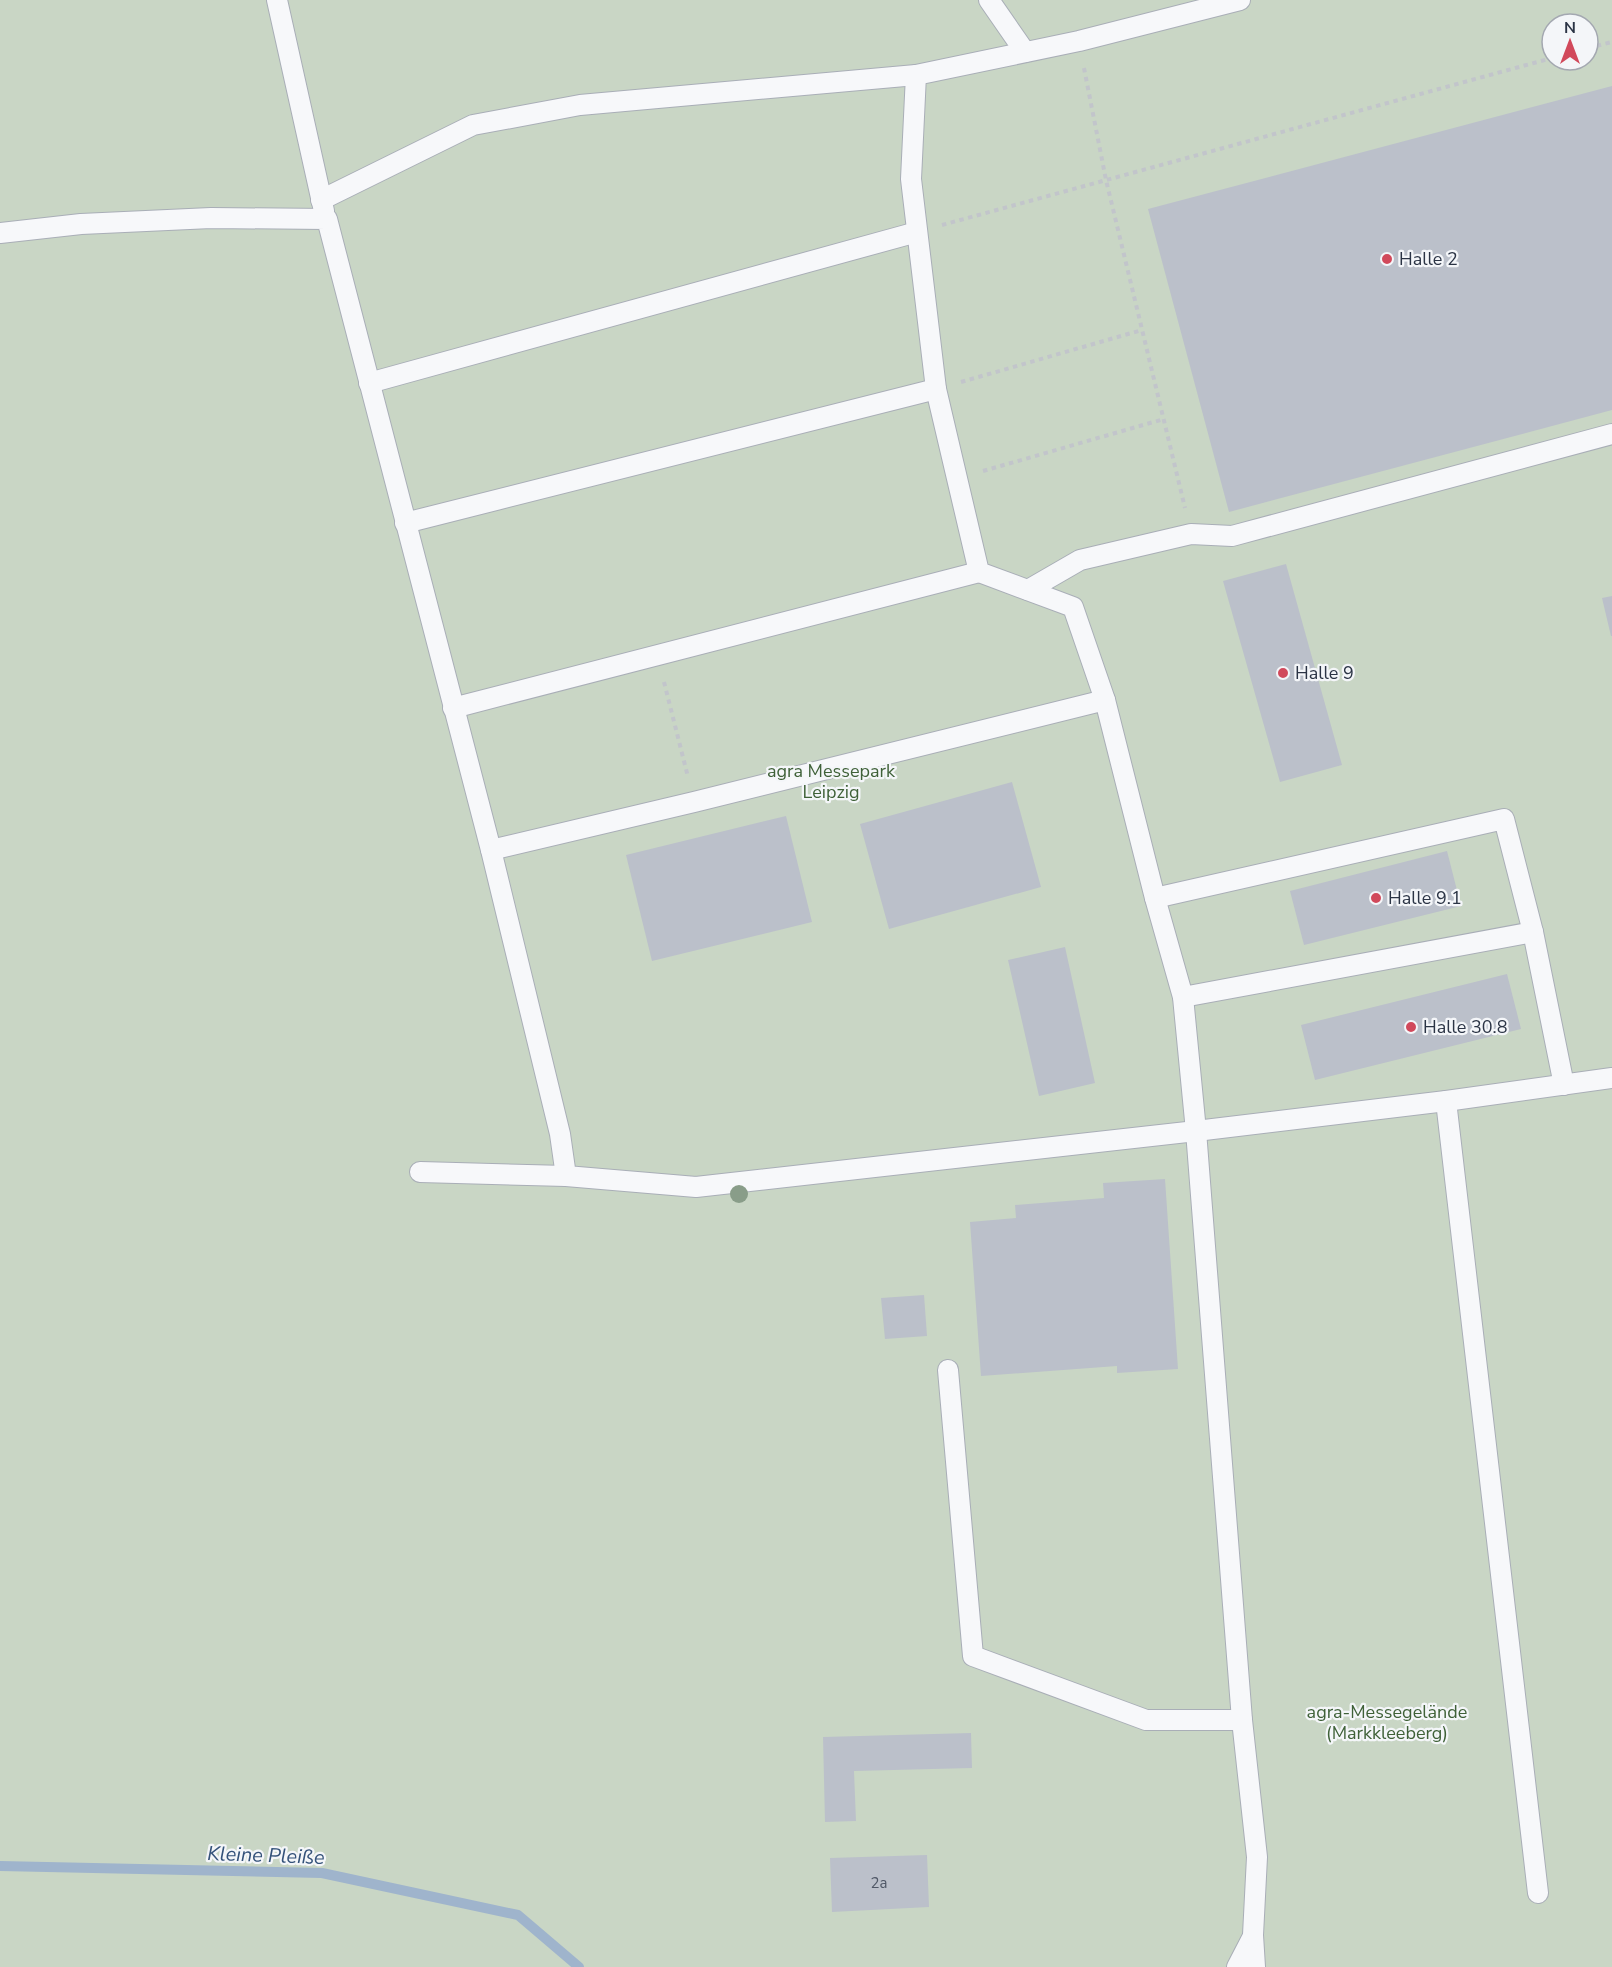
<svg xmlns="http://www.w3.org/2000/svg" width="1612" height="1967" font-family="'Nunito Sans',sans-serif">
<rect width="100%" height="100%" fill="#e4e7ec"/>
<path fill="#c9d6c5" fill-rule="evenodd" d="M0,0H1612V1967H0ZM1552,24H1588V60H1552Z"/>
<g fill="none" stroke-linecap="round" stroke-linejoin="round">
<polyline stroke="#9fb4cc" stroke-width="10" points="0,1866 322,1873 518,1915 579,1967"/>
</g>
<g fill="#bbc0ca">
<polygon points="1612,86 1612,410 1229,512 1148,209"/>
<polygon points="1286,564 1342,765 1280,782 1223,581"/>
<polygon points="1612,596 1612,636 1611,636 1602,598"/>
<polygon points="1012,782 1041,887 889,929 860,824"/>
<polygon points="786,816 812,922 652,961 626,855"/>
<polygon points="1447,851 1461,906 1304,945 1290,891"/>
<polygon points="1065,947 1095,1083 1039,1096 1008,960"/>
<polygon points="1507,974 1521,1029 1315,1080 1301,1025"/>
<polygon points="1165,1179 1178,1369 1117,1373 1117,1366 981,1376 970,1222 1016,1218 1015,1205 1104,1198 1103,1183"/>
<polygon points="924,1295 927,1336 885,1339 881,1298"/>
<polygon points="971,1733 972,1768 854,1771 856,1821 825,1822 823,1737"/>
<polygon points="927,1855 929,1907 832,1912 830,1858"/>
</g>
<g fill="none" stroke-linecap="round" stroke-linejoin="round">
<defs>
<g id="service">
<polyline points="277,0 324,211"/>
<polyline points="989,0 1025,52"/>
<polyline points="1240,0 1079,41 916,75 911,179 936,389 979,572 1073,607 1105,700 1155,898 1183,997 1196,1131 1242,1720 1257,1857 1253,1935 1255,1967"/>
<polyline points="321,200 473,125 580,105 916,75"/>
<polyline points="0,233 81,224 211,218 327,219 491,850 560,1134 566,1176 696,1187 1196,1131 1446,1101 1612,1078"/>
<polyline points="369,383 917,232"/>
<polyline points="405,523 936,389"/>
<polyline points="1028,590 1080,560 1191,534 1232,536 1612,434"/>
<polyline points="453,708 979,572"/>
<polyline points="491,850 694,802 1105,700"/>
<polyline points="1155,898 1504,819 1533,932 1564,1085"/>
<polyline points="1183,997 1533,932"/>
<polyline points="1446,1101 1538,1893"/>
<polyline points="420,1172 566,1176"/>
<polyline points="948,1370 973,1656 1146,1720 1242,1720"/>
<polyline points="1237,1967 1252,1938"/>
</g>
</defs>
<use href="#service" stroke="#a9aeb7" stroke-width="22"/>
<g stroke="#c2c5cb" stroke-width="4" stroke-dasharray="4.5 4.5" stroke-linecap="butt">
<polyline points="1588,48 1612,42"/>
<polyline points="1084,68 1106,180 1185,508"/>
<polyline points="942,225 1552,58"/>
<polyline points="961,382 1142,330"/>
<polyline points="983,471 1164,419"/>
<polyline points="664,682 688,777"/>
</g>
<use href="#service" stroke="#f7f8fa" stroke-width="20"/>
</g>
<circle fill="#899d89" cx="739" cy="1194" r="9"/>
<g fill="#d1495b" stroke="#f4f6f9" stroke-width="2">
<circle cx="1387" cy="259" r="6"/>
<circle cx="1283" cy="673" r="6"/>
<circle cx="1376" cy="898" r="6"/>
<circle cx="1411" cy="1027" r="6"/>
</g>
<g text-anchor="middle" stroke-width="4.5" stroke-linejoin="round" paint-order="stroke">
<g font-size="15" fill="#4f5766">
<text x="879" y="1888">2a</text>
</g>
<g font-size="18" fill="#2b3445" stroke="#f4f6f9" text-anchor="start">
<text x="1399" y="265">Halle 2</text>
<text x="1295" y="679">Halle 9</text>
<text x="1388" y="904">Halle 9.1</text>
<text x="1423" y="1033">Halle 30.8</text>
</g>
<g font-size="18" fill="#3f6138" stroke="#f4f6f9">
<text x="831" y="777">agra Messepark<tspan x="831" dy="21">Leipzig</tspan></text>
<text x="1387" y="1718">agra-Messegelände<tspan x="1387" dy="21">(Markkleeberg)</tspan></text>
</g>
<g font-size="20" font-style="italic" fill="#34527a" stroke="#f4f6f9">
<text transform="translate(266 1855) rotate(2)" y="7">Kleine Pleiße</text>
</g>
</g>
<g transform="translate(1570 42)"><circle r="28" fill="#f4f6f9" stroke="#a4a8b1" stroke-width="1.5"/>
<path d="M0-4.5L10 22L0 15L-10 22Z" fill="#d1495b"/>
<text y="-9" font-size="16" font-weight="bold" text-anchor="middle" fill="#2b3445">N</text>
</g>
</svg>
